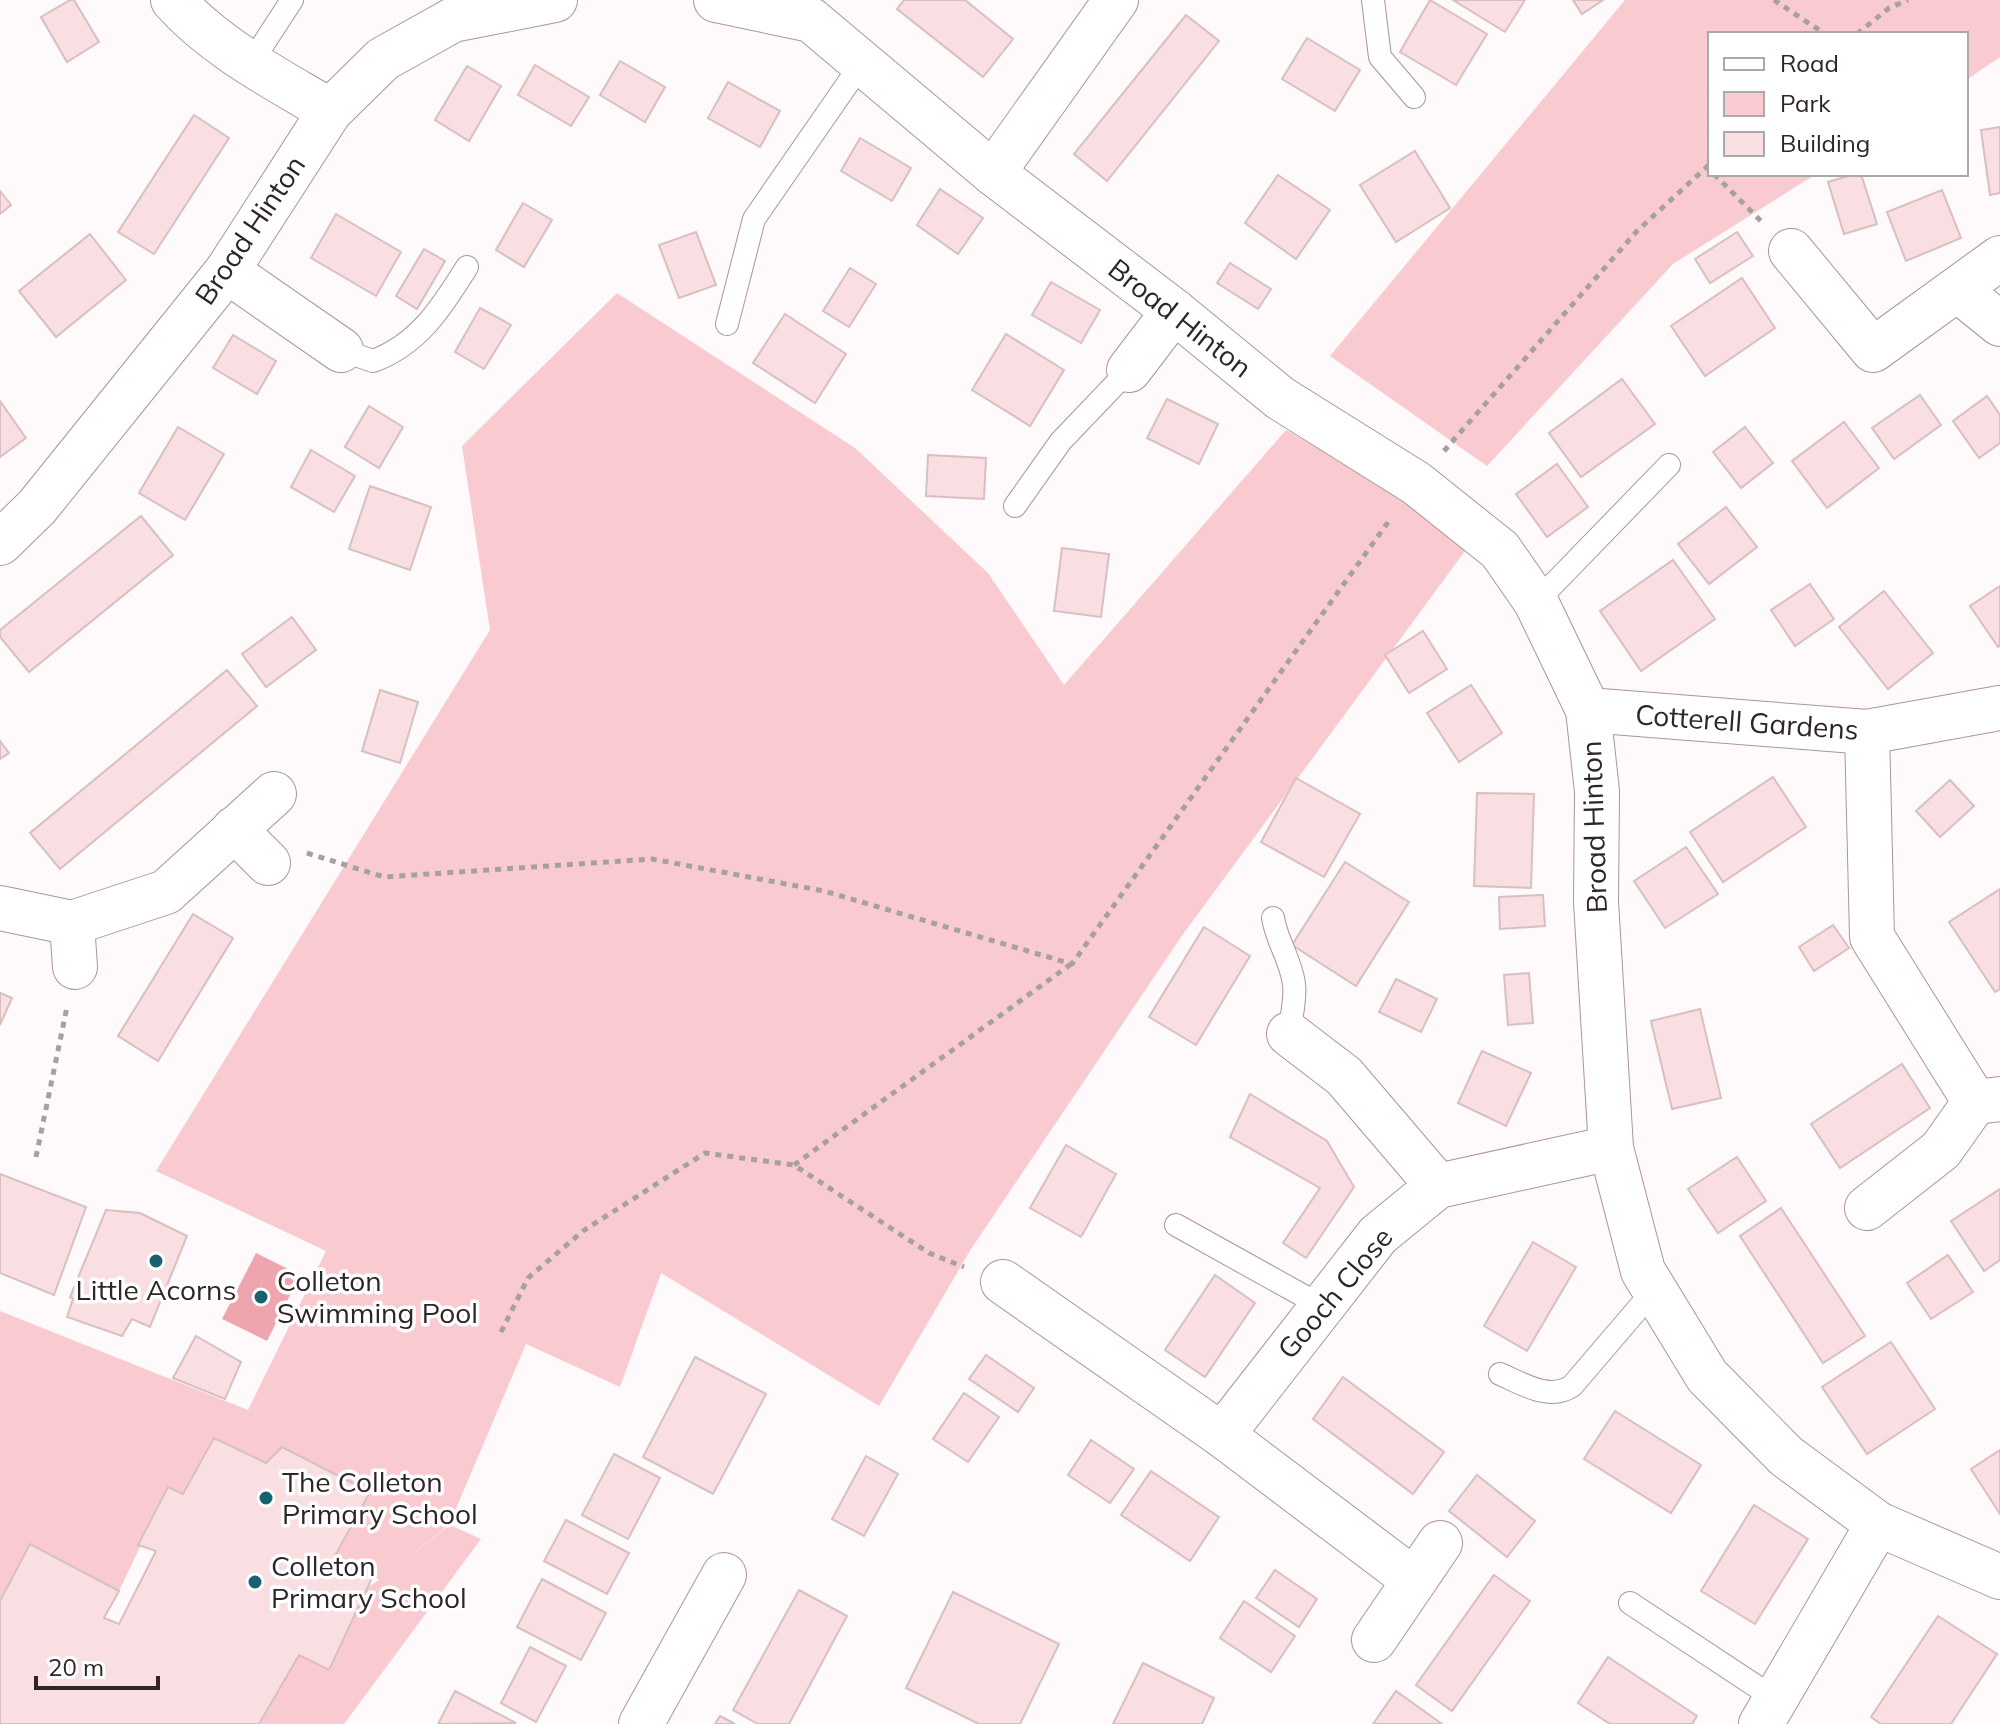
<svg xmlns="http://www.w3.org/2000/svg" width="2000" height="1724" font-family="Mulish,sans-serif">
<rect width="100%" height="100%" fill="#fef9fa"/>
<g fill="#f9cbd0">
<polygon points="1625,0 2000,0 2000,57 1966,80 1966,34 1710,34 1710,174 1816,174 1673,264 1487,466 1330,356"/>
<polygon points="617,293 855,448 988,573 1064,685 1286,430 1476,536 1181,937 971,1249 879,1406 661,1273 620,1387 526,1344 449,1525 397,1566 450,1525 481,1539 344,1724 260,1724 299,1655 329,1670 367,1588 379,1580 336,1554 370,1492 282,1447 266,1463 214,1438 183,1494 168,1488 119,1591 30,1544 0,1599 0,1311 248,1410 326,1251 156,1171 490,630 462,446"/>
</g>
<polygon fill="#efa5ae" points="256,1253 300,1275 267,1341 222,1319"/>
<g fill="#f9dfe1" stroke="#d8bfc1" stroke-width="2">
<polygon points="70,0 74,0 99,42 67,62 41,17"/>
<polygon points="904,0 965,0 1013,39 983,77 897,9"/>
<polygon points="1430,0 1487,34 1456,85 1400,52"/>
<polygon points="1453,0 1525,0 1505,32"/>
<polygon points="1573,0 1603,0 1582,14"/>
<polygon points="1186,15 1219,41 1107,181 1074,154"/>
<polygon points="1307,38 1360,70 1335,111 1282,79"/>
<polygon points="620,61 665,87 645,122 600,95"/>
<polygon points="535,65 589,97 571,126 518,95"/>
<polygon points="467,66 501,86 469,141 435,120"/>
<polygon points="728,82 780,111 760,147 708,118"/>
<polygon points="194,115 229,138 154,254 118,232"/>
<polygon points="2000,127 2000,193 1990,195 1981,130"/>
<polygon points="860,138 911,168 892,201 841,171"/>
<polygon points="1415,151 1450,208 1396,242 1360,185"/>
<polygon points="1855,174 1861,174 1877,224 1844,234 1828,182"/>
<polygon points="1278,175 1330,210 1296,259 1245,223"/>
<polygon points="940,189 983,218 958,254 917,225"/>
<polygon points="1942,190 1961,238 1906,261 1887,212"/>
<polygon points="0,191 11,205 0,214"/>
<polygon points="523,203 552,220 524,267 496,250"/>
<polygon points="336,214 401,252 376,296 311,258"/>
<polygon points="696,232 716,285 679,298 659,245"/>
<polygon points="1737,232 1753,256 1710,283 1695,259"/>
<polygon points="90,234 126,280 56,337 19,291"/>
<polygon points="424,249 445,261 417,309 396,296"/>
<polygon points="1230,263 1271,289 1258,309 1217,283"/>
<polygon points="850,268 876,284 849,327 823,311"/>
<polygon points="1742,278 1775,328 1705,376 1671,326"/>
<polygon points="1051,282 1100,310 1081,343 1032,315"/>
<polygon points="480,308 511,325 484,369 455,352"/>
<polygon points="785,314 846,354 815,403 753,363"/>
<polygon points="1006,334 1064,370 1030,426 972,390"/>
<polygon points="233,335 276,361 257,394 213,368"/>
<polygon points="1622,379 1655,424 1581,477 1549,433"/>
<polygon points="1920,395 1941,425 1894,459 1872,428"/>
<polygon points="1987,396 2000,415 2000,443 1979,458 1953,421"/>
<polygon points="1167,399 1218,424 1199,464 1147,438"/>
<polygon points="0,401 26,438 0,457"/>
<polygon points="369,406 403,427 379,468 345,447"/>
<polygon points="1844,422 1879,468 1827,508 1792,461"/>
<polygon points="178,427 224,454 185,520 139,493"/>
<polygon points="1745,427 1773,463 1741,488 1713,452"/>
<polygon points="311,450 355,476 334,512 291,487"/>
<polygon points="928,455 986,458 984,499 926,496"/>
<polygon points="1557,464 1588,507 1547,537 1516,494"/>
<polygon points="370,486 431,507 410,570 349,549"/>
<polygon points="1726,507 1757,547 1709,584 1678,544"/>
<polygon points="141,516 173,555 29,672 0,637 0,630"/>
<polygon points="1062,548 1109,554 1101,617 1054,611"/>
<polygon points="1673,560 1715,619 1641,671 1600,611"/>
<polygon points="1810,584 1834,619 1795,646 1771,610"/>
<polygon points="2000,586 2000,645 1998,647 1970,606"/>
<polygon points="1884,591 1933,653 1888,689 1839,627"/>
<polygon points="292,617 316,650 266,687 242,654"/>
<polygon points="1423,631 1447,669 1409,693 1385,655"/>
<polygon points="227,670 257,706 60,869 30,833"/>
<polygon points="1471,685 1502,733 1459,762 1427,713"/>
<polygon points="380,690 418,702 400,763 362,751"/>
<polygon points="0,741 9,753 0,759"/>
<polygon points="1773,777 1806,827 1723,882 1690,832"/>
<polygon points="1296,778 1360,814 1324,877 1261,842"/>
<polygon points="1950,780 1974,806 1940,837 1916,811"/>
<polygon points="1477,793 1534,794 1531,888 1474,886"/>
<polygon points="1686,847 1718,894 1665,928 1634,881"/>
<polygon points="1345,862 1409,902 1356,986 1292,945"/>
<polygon points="2000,889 2000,989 1995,992 1949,922"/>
<polygon points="1543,895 1545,926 1500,929 1499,897"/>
<polygon points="193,914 233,938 158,1061 118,1036"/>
<polygon points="1833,925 1849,948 1814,971 1799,947"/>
<polygon points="1204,927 1250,956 1196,1045 1149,1017"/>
<polygon points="1529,973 1533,1023 1508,1025 1504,975"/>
<polygon points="1396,979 1437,999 1421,1032 1379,1012"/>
<polygon points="0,993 12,998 0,1025"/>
<polygon points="1700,1009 1721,1098 1672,1109 1651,1021"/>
<polygon points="1482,1051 1531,1073 1506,1126 1458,1103"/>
<polygon points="1902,1064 1930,1108 1840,1168 1811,1124"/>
<polygon points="1250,1094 1327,1141 1354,1187 1306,1258 1283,1243 1320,1188 1230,1137"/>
<polygon points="1066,1145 1116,1174 1081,1237 1030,1208"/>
<polygon points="1737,1157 1766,1201 1718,1233 1688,1189"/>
<polygon points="0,1174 86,1207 54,1295 0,1273"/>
<polygon points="2000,1189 2000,1260 1984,1271 1951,1221"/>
<polygon points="1781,1208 1865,1336 1823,1363 1740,1236"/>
<polygon points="106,1210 140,1213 187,1236 150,1327 132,1319 122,1336 67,1317 73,1299 70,1297"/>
<polygon points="1533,1242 1576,1267 1527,1351 1484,1326"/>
<polygon points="1948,1255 1973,1292 1931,1319 1907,1283"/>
<polygon points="1215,1275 1255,1303 1205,1377 1165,1350"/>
<polygon points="196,1336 241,1362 225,1399 173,1378"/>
<polygon points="1891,1342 1935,1409 1867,1454 1822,1387"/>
<polygon points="986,1355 1034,1388 1018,1412 969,1379"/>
<polygon points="695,1357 766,1394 713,1494 643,1457"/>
<polygon points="1343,1377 1444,1452 1413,1494 1313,1419"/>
<polygon points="964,1393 999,1417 968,1462 933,1439"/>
<polygon points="1615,1411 1701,1465 1671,1513 1584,1459"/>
<polygon points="214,1438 266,1463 282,1447 370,1492 336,1554 373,1576 329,1670 299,1655 259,1724 0,1724 0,1601 30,1544 119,1591 104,1618 119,1624 156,1551 138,1545 168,1487 183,1494"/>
<polygon points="1091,1440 1134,1469 1110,1503 1068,1475"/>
<polygon points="2000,1450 2000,1514 1971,1469"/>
<polygon points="614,1454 660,1478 628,1539 582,1515"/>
<polygon points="866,1456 898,1474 864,1536 832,1519"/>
<polygon points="1151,1471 1219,1517 1190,1561 1121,1515"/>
<polygon points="1477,1475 1535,1521 1507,1557 1449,1511"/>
<polygon points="1754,1505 1808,1539 1755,1624 1701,1591"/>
<polygon points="566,1520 629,1553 607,1594 544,1561"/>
<polygon points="1275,1570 1317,1599 1299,1627 1256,1598"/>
<polygon points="1494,1575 1530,1601 1452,1711 1416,1685"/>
<polygon points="542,1579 606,1613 581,1660 517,1627"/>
<polygon points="799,1590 847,1616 789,1724 758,1724 733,1710"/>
<polygon points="953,1592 1059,1644 1020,1724 979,1724 906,1688"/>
<polygon points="1244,1601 1295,1636 1271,1672 1220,1638"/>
<polygon points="1938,1616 1997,1654 1951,1724 1881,1724 1871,1717"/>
<polygon points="530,1647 566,1666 536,1722 501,1703"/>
<polygon points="1608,1657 1697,1716 1692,1724 1610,1724 1578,1703"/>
<polygon points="1143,1663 1214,1698 1202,1724 1113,1724"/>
<polygon points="455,1691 516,1723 438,1724"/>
<polygon points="1396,1691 1442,1724 1373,1724"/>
<polygon points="720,1716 735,1724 715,1724"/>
</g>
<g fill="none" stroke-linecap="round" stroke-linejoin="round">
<defs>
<g id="lane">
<polyline points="1373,0 1380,57 1414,97"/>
<polyline points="251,63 292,0"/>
<polyline points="727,324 754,219 862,63"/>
<path d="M341,350L373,361C419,344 442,307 467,267"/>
<polyline points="1015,506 1061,441 1129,370"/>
<polyline points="1536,602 1669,465"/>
<path d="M1273,918C1277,942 1291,960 1294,984C1296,999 1291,1018 1289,1034"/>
<polyline points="1176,1225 1320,1305"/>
<path d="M1500,1374C1523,1384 1549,1401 1572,1386L1654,1290"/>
<polyline points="1630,1603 1777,1700"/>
</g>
<g id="street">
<path d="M173,0C216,48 275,78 330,111"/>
<polyline points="716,0 811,20 993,173 1174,311 1280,398 1416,483 1500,550 1536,602 1588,710 1597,791 1596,902 1611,1148 1643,1271 1707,1376 1786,1456 1878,1524 2000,1577"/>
<polyline points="993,173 1116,0"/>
<polyline points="1791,251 1873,350 2000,258"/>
<polyline points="227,271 341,350"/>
<polyline points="1958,290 2000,324"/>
<polyline points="1129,370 1174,311"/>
<polyline points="0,543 37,507 227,271 330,111 383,59 453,20 555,0"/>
<polyline points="1588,710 1867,732 2000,708"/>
<polyline points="1867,732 1872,937 1975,1102 2000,1099"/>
<polyline points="234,829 268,863"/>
<polyline points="0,908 72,923 166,892 274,794"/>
<polyline points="72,923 75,967"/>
<polyline points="1289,1034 1344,1076 1438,1186"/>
<polyline points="1867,1208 1941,1150 1975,1102"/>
<polyline points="1003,1282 1222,1435 1414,1580"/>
<polyline points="1222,1435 1378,1235 1438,1186 1611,1148"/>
<polyline points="1374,1640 1440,1543"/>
<polyline points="641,1724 724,1575"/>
<polyline points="1761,1724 1878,1524"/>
</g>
</defs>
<use href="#lane" stroke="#ac9497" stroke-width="24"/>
<use href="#street" stroke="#ac9497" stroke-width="46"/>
<g stroke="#a6a0a1" stroke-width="5" stroke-dasharray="6 6" stroke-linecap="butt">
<polyline points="1774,0 1825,34"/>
<polyline points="1857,34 1889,8 1908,0"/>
<polyline points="1714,174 1762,222"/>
<polyline points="1444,451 1637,231 1710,164"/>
<polyline points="307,853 384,877 652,859 824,891 1072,964 1391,518"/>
<polyline points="36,1157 67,1007"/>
<polyline points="794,1165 1071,964"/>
<polyline points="501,1332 528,1278 583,1231 705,1153 794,1165 929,1253 964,1267"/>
</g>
<use href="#lane" stroke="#fff" stroke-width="22"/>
<use href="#street" stroke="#fff" stroke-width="44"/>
</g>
<g fill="#186270" stroke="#fff" stroke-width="3">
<circle cx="156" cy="1261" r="8"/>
<circle cx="261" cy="1297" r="8"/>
<circle cx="266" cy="1498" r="8"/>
<circle cx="255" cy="1582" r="8"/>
</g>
<g text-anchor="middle" stroke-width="7" stroke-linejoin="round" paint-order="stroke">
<g font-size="28" fill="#2e2526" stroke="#fff">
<text transform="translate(250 230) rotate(-56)" y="10">Broad Hinton</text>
<text transform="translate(1180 318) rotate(38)" y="10">Broad Hinton</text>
<text transform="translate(1747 722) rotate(4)" y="10">Cotterell Gardens</text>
<text transform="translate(1594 827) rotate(-92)" y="10">Broad Hinton</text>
<text transform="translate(1335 1293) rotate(-50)" y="10">Gooch Close</text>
</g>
<g font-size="28" fill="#2e2526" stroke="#fff" text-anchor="start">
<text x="277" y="1291">Colleton<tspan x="277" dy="32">Swimming Pool</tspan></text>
<text x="156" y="1300" text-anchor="middle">Little Acorns</text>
<text x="282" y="1492">The Colleton<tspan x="282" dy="32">Primary School</tspan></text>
<text x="271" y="1576">Colleton<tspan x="271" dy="32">Primary School</tspan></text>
</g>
</g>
<rect x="1708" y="32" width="260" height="144" fill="#ffffff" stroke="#aba8a8" stroke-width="2"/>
<rect x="1724" y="58" width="40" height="12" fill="#ffffff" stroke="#aba8a8" stroke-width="2"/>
<text x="1780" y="72" font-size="24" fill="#2e2526">Road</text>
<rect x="1724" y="92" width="40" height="24" fill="#f9cbd0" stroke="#aba8a8" stroke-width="2"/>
<text x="1780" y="112" font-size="24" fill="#2e2526">Park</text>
<rect x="1724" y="132" width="40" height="24" fill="#f9dfe1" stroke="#aba8a8" stroke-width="2"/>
<text x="1780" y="152" font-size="24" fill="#2e2526">Building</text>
<path d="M36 1676v12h122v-12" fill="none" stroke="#2e2526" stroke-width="4"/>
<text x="48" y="1676" font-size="24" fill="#2e2526" stroke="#ffffff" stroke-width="6" paint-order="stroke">20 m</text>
</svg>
